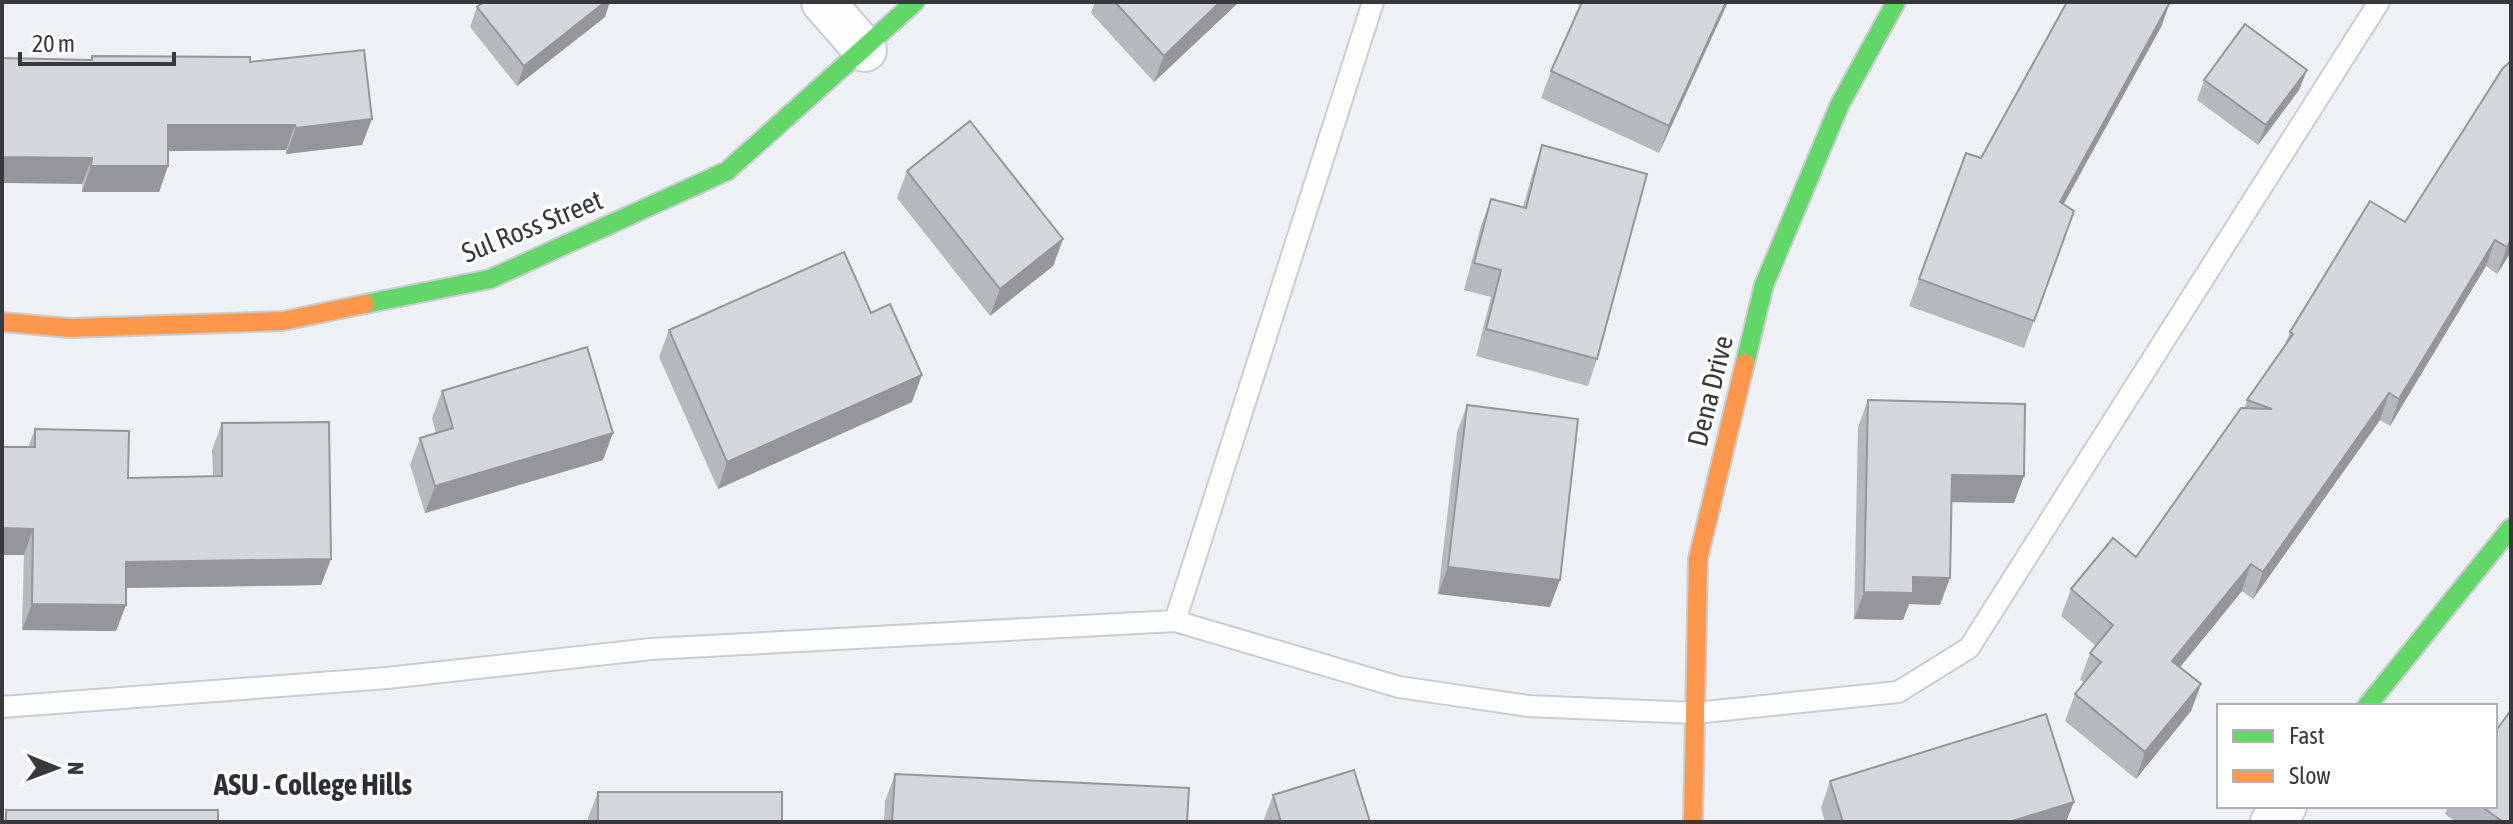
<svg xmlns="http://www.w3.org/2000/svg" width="2513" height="824" font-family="'Asap Condensed',sans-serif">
<rect width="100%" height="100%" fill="#edf0f4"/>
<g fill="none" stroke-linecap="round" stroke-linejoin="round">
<defs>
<g id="lane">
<polyline points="1175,621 1373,2"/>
<polyline points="2,707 387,678 651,649 1175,621 1399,687 1528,706 1695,713 1898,692 1969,648 2379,2"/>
</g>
<g id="street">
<polyline points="823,2 865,50"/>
<polyline points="2272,822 2285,806"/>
</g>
<g id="fast">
<polyline points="365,304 490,279 727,171 915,2"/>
<polyline points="1745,363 1764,285 1840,104 1896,2"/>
<polyline points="2367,706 2511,528"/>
</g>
<g id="slow">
<polyline points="2,322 70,328 283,321 365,304"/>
<polyline points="1693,822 1698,559 1745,363"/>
</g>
</defs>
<use href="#lane" stroke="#cacdd0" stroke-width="24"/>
<use href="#street" stroke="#cacdd0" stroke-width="46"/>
<use href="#fast" stroke="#cacdd0" stroke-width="22"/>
<use href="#slow" stroke="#cacdd0" stroke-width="22"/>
<use href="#lane" stroke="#fcfdfd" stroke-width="20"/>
<use href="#street" stroke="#fcfdfd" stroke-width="42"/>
<use href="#fast" stroke="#63d668" stroke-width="18"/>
<use href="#slow" stroke="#ff974d" stroke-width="18"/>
</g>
<g fill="#b6b9bb">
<polygon points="1095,2 1239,2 1154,82 1091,13"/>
<polygon points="1728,2 1659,153 1541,98 1551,71"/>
<polygon points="2170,2 2161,27 2063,204 2074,211 2024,348 1909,306 1966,153 1981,158"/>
<polygon points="477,7 605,17 517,86 470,27"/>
<polygon points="92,56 250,62 362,145 286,154 286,150 168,151 168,166 159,192 82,192 90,60"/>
<polygon points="2503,68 2511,252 2497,274 2486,266 2390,426 2380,420 2253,599 2242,591 2180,667 2201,684 2191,711 2136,779 2065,721 2075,694 2084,683 2080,680 2090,653 2096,646 2061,616 2071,589 2136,557 2244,409 2247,400 2284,347 2290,332 2405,222"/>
<polygon points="2307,70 2299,90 2258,145 2197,100 2204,80"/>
<polygon points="1542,145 1597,359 1588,386 1476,356 1491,297 1464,290 1481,226 1491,199 1523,207 1533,172"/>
<polygon points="907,171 1063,239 1053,266 990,316 897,198"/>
<polygon points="871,313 912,402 718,489 659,357 669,330"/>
<polygon points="442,391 603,460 425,513 410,465 420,438 436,433 432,418"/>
<polygon points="1868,400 2014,503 1951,502 1940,605 1909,604 1903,620 1854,619 1858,427"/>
<polygon points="1467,405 1550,607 1438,594 1457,432"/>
<polygon points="222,423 331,559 321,585 126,588 126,605 116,631 22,630 24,555 28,447 35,429 128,478 213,476 212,450"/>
<polygon points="895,774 1187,822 884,822 885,801"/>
<polygon points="1830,781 2066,822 1825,822 1821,808"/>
<polygon points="598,792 782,822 588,822 588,818"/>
<polygon points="1273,795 1370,822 1263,822"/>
<polygon points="2448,806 2495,806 2511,822 2456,822 2445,814"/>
</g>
<g fill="#949699">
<polygon points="605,2 610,2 605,17 517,86 524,66"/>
<polygon points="1220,2 1239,2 1154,82 1164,56"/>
<polygon points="1726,2 1728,2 1659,153 1669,126"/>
<polygon points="2170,2 2161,27 2050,229 2060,202"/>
<polygon points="2307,70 2299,90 2258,145 2266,125"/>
<polygon points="372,119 362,145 286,154 296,128"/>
<polygon points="168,125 295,125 286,150 159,151"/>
<polygon points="2,157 92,158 82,184 2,183"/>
<polygon points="91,166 168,166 159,192 82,192"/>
<polygon points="1063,239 1053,266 990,316 1000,289"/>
<polygon points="2495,240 2486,266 2390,426 2399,399"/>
<polygon points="2511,240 2511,252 2497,274 2507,247"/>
<polygon points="922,375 912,402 718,489 727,462"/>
<polygon points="2389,393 2380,420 2253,599 2263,572"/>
<polygon points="613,433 603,460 425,513 435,486"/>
<polygon points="1952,475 2024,476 2014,503 1942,502"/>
<polygon points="2,528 33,529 24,555 2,555"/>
<polygon points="331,559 321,585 117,588 126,562"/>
<polygon points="2251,564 2242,591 2163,688 2172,661"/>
<polygon points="1448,567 1560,580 1550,607 1438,594"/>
<polygon points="1913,577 1950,578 1940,605 1909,604 1903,620 1854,619 1864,592"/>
<polygon points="32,604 126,605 116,631 22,630"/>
<polygon points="2201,684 2191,711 2136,779 2145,752"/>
<polygon points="2074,802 2066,822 2009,822"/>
</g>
<g fill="#d4d7da" stroke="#949699" stroke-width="2">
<polygon points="483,2 605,2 524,66 477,7"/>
<polygon points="1115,2 1220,2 1164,56"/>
<polygon points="1582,2 1726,2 1669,126 1551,71"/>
<polygon points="2067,2 2170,2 2060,202 2074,211 2034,321 1919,279 1966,153 1981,158"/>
<polygon points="2245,24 2307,70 2266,125 2204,80"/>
<polygon points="364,50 372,119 296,128 295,125 168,125 168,166 91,166 92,158 2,157 2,58 92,60 92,56 250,57 250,62"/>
<polygon points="2511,61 2511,240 2507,247 2495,240 2399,399 2389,393 2263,572 2251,564 2172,661 2201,684 2145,752 2075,694 2101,662 2090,653 2113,625 2071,589 2113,538 2136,557 2241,408 2272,409 2247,400 2293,334 2290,332 2370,201 2405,222 2503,68"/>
<polygon points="970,121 1063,239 1000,289 907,171"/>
<polygon points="1542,145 1647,174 1597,359 1486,329 1501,270 1474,263 1491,199 1526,208"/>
<polygon points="844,252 871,313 890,304 922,375 727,462 669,330"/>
<polygon points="587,347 613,433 435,486 420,438 453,428 442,391"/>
<polygon points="1868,400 2025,404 2024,476 1952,475 1950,578 1913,577 1913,593 1864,592"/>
<polygon points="1467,405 1578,419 1560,580 1448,567"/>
<polygon points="329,422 331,559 126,562 126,605 32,604 33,529 2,528 2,447 35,447 35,429 129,431 128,478 222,476 222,423"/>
<polygon points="2511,710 2511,822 2503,822 2481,806 2495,806 2495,732"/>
<polygon points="2046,714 2074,802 2009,822 1843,822 1830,781"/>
<polygon points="1354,770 1370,822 1281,822 1273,795"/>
<polygon points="895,774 1189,788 1187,822 892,822"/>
<rect x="598" y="792" width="184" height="30"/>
<rect x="6" y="810" width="212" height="12"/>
</g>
<g text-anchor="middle" stroke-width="7" stroke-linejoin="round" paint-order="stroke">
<g font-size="28" fill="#37393c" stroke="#fff">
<text transform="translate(532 226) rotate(-22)" y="10">Sul Ross Street</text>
<text transform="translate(1710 391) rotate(-76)" y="10">Dena Drive</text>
</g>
<g font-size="30" font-weight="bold" fill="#2c3036" stroke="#fff">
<text x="313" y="795">ASU - College Hills</text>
</g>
</g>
<rect width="2513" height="824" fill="none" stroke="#37393c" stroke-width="8"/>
<rect x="2217" y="704" width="280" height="104" fill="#ffffff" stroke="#afb0b1" stroke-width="2"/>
<rect x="2233" y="730" width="40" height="12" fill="#63d668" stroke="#afb0b1" stroke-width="2"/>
<text x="2289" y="744" font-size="24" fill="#37393c">Fast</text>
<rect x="2233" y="770" width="40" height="12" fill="#ff974d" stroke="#afb0b1" stroke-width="2"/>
<text x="2289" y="784" font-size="24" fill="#37393c">Slow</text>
<g transform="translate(56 768) rotate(91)" stroke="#ffffff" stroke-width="6" paint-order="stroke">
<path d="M0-6L14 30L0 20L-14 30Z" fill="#37393c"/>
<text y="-12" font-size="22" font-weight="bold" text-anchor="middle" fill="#37393c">N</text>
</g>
<path d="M20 52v12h154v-12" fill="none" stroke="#37393c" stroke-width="4"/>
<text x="32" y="52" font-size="24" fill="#37393c" stroke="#ffffff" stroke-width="6" paint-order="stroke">20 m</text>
</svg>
